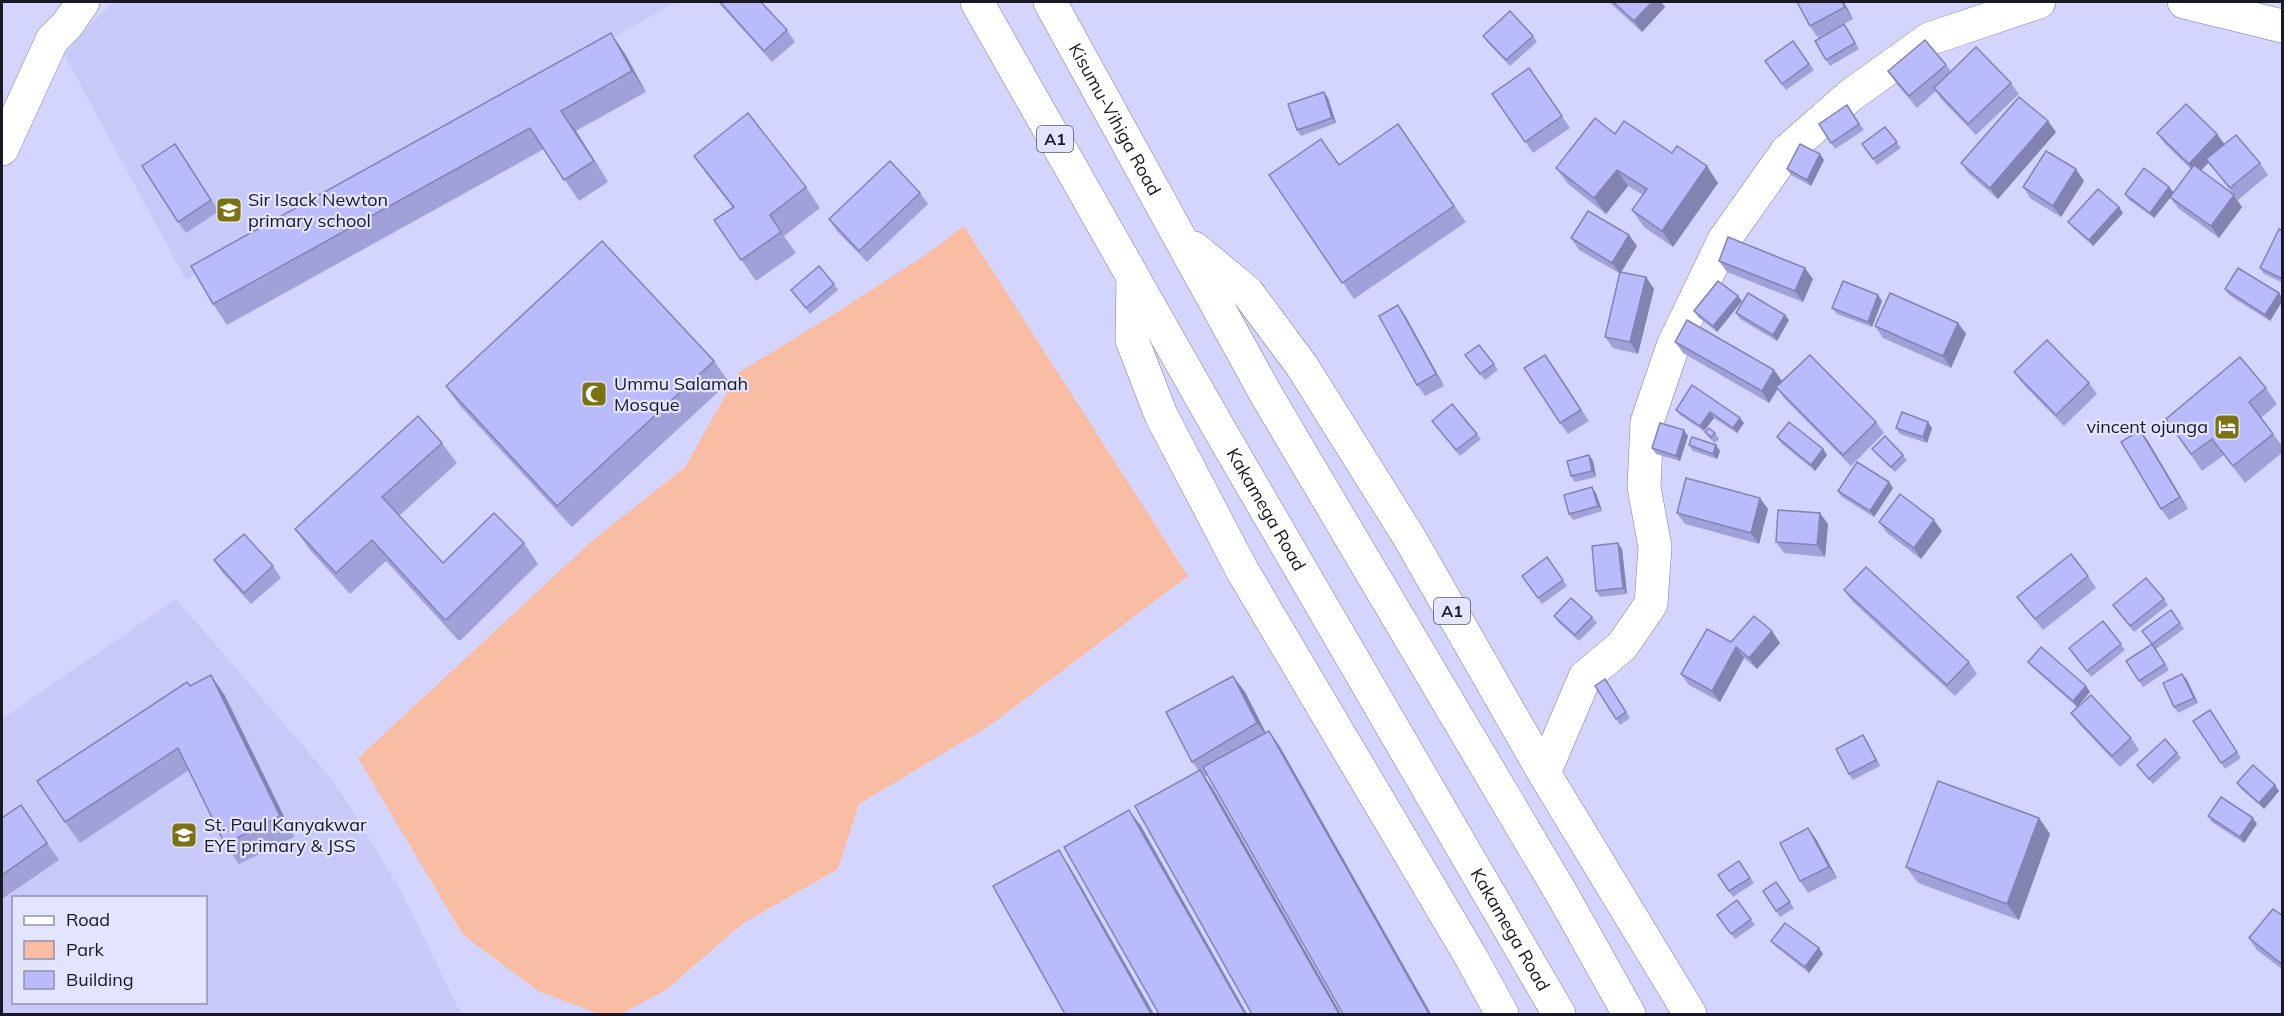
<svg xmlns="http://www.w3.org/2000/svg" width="2284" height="1016" font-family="Mulish,sans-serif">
<rect width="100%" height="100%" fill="#d4d5fe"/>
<g fill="#c7c9f8" fill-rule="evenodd">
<polygon points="114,2 676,2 186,280 64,54 89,26"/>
<path d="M176,599L334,782L400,889L461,1014H2V719ZM14,898H206V1002H14Z"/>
</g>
<polygon fill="#f9bda4" points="964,226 1188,576 989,726 859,804 838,869 742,924 666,990 621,1014 599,1014 538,991 463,935 358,758 593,540 685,467 738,373 826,319 924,256"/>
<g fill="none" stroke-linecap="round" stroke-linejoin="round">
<defs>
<g id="minor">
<polyline points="2184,2 2282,26"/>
<polyline points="2,149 52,40 67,25 83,2"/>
<polyline points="1544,773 1585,677 1622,646 1651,604 1655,547 1644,487 1647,422 1673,346 1724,240 1787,151 1851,95 1929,39 2039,2"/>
</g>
<g id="trunk">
<path id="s1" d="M977,2L1218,427L1559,1014"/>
<path id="s2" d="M1050,2L1267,396L1563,896L1629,1014"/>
<polyline points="1194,248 1247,292 1302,366 1409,537 1544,773 1690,1014"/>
<polyline points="1133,278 1132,340 1161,415 1242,570 1471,957 1502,1014"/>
</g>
</defs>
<use href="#minor" stroke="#7b7ca1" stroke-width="34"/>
<use href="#trunk" stroke="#7b7ca1" stroke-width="34"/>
<use href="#minor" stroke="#fff" stroke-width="33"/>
<use href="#trunk" stroke="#fff" stroke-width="33"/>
</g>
<g fill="#a0a1d9">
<polygon points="718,2 761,2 787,30 795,42 772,62"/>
<polygon points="1609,2 1661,2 1665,7 1642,32"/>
<polygon points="1797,2 1844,2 1853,19 1818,38 1810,26"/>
<polygon points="1844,24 1859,49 1830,66 1826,60"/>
<polygon points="1483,36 1533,36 1537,42 1510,66 1487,42"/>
<polygon points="1793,41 1814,70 1786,90 1765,61"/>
<polygon points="625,54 646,92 576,131 608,182 579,201 544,149 227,325 213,304"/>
<polygon points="1946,65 1951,71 2011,83 2019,94 1976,135 1941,99 1936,91 1917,108 1896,83 1888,71"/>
<polygon points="1529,68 1570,128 1533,153 1492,94"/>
<polygon points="1324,92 1328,98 1336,123 1301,136 1297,130"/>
<polygon points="1847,105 1864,130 1835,149 1819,124"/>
<polygon points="1398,124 1466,222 1354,299 1269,175 1339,165"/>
<polygon points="1885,127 1901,148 1877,165 1862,144"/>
<polygon points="2056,132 1998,199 1969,174 1961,163"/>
<polygon points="2157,133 2224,145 2260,163 2268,175 2238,200 2208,162 2201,170 2242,207 2219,238 2178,208 2170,197 2191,169 2165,144"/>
<polygon points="1615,134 1672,153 1718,183 1673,247 1644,227 1632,210 1643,195 1628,186 1606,214 1568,184 1556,168"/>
<polygon points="175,144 219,211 186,233 178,222"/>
<polygon points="1820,154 1824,160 1811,186 1791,175 1787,169"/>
<polygon points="694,156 806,187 820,208 784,236 796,253 756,281 714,220 733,208 709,177"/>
<polygon points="2084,181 2061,217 2031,199 2023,187"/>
<polygon points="2169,187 2174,193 2154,218 2129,200 2125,194"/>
<polygon points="920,193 928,204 867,262 837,231 829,219"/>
<polygon points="2119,207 2123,213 2093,246 2073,228 2068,222"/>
<polygon points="2283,231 2283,283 2264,274 2260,268"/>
<polygon points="1629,235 1637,246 1621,272 1646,277 1654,289 1638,354 1613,348 1605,337 1619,273 1579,250 1571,238"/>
<polygon points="1719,261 1813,279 1803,302 1727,272"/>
<polygon points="834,284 838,290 810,314 791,290"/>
<polygon points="2225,289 2279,293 2283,300 2270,321 2229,295"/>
<polygon points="1738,296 1742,301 1717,332 1698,317 1694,311"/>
<polygon points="1882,301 1872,327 1837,314 1832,308"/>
<polygon points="1736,313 1789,320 1777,341 1740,319"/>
<polygon points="1406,317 1444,386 1425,396 1417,385"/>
<polygon points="1958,323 1966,334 1951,368 1883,338 1875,326"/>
<polygon points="1675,342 1774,370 1782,381 1876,422 1884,433 1851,466 1784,398 1778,389 1769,403 1683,353"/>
<polygon points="714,361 729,382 572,527 460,406 446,386"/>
<polygon points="1469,361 1494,364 1498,370 1485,380"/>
<polygon points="1553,366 1589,421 1568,434 1560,423"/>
<polygon points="2014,372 2089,383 2097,394 2064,426 2022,383"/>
<polygon points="1692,385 1740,418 1744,423 1737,433 1714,418 1704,431 1680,415 1676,410"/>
<polygon points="2266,388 2277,404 2261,418 2283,447 2283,452 2245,483 2224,455 2202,471 2166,419"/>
<polygon points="1432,421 1477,434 1481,439 1460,456"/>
<polygon points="1896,428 1932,428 1927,443 1900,434"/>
<polygon points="1705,432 1715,433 1719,439 1715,443 1709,438"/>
<polygon points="1688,436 1680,461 1656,454 1652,448"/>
<polygon points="1777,437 1823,449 1827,455 1815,471 1781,443"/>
<polygon points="2148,441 2188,509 2169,520 2161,509"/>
<polygon points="442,443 457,463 399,516 443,563 524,543 538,564 461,640 458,640 386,561 350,594 310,550 295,529"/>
<polygon points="1689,445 1716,445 1720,451 1717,459 1693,451"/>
<polygon points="1872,449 1903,455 1907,460 1895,472 1877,455"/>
<polygon points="1589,455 1593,461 1596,477 1575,482 1571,476"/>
<polygon points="1889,482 1893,488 1874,517 1842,497 1838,491"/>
<polygon points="1596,493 1602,511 1573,520 1569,514"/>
<polygon points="1768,509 1759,544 1685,524 1677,513"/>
<polygon points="1879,522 1942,531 1921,559 1887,533"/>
<polygon points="1828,524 1825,557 1784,553 1776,542"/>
<polygon points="1622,549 1627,594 1600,597 1596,591"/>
<polygon points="1547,557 1567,586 1542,604 1522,576"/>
<polygon points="214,560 273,566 281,578 251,604 222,572"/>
<polygon points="2088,576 2096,588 2043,630 2017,597"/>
<polygon points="1844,590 1969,662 1977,674 1955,696 1852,601"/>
<polygon points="2164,599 2168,605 2134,632 2113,605"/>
<polygon points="2171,610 2184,629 2156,649 2169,670 2143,687 2139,681 2152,644"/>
<polygon points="1554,616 1592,617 1597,623 1579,641 1558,622"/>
<polygon points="2103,621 2125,650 2091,677 2073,654"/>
<polygon points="1772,631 1780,643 1757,669 1744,658 1720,702 1689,685 1681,674 1731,642"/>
<polygon points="2028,662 2086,686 2090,692 2077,707 2032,667"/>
<polygon points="2182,674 2187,680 2198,703 2178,713 2174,707"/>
<polygon points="211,675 225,696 294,837 239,864 225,844 189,770 80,843 65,822 190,686"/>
<polygon points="1605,679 1630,718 1620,725 1595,686"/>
<polygon points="1245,692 1266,733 1269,731 1280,747 1431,1014 1343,1014 1208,775 1205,777 1212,787 1341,1014 1252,1014 1199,771 1192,762"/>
<polygon points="2210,710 2241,758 2225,769 2193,721"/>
<polygon points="2071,713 2131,738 2139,750 2120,767 2079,724"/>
<polygon points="1863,735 1867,741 1880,766 1853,780 1849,774"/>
<polygon points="2177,753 2181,758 2153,784 2137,765"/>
<polygon points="2237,783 2279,791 2264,809 2241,789"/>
<polygon points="21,805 59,860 2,899 2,818"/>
<polygon points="2208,816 2257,824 2244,843 2212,822"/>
<polygon points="2039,818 2050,834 2019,920 1918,883 1906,867"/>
<polygon points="1808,828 1816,839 1837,878 1808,893 1800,881"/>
<polygon points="1739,861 1754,883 1733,897 1718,875"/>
<polygon points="1776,882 1794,908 1780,917 1763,891"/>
<polygon points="1737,900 1755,925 1735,939 1717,915"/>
<polygon points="2283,916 2283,970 2257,950 2249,938"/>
<polygon points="1771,941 1819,948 1823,954 1809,973 1776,947"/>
</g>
<g fill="#8283b0">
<polygon points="1652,2 1661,2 1665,7 1642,32 1634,21"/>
<polygon points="1842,2 1844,2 1853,19 1845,7"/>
<polygon points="611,33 625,54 646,92 632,71"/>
<polygon points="1324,92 1328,98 1336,123 1332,118"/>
<polygon points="561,111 576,131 608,182 594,161"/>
<polygon points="2048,121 2056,132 1998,199 1990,188"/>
<polygon points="2217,134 2225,145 2197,175 2189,164"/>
<polygon points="1820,154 1824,160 1811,186 1807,180"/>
<polygon points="1707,166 1718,183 1673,247 1662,231"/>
<polygon points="2076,169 2084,181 2061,217 2053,206"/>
<polygon points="1617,170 1628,186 1606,214 1594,198"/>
<polygon points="2169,187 2174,193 2154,218 2150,213"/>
<polygon points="2234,195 2242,207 2219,238 2211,226"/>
<polygon points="2119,207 2123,213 2093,246 2089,240"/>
<polygon points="1629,235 1637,246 1620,274 1612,263"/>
<polygon points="1805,268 1813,279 1803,302 1795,291"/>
<polygon points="1646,277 1654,289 1638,354 1630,342"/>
<polygon points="2279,293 2283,300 2270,321 2265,315"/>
<polygon points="1878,295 1882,301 1872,327 1868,322"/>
<polygon points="1738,296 1742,301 1717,332 1713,326"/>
<polygon points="1398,305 1406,317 1444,386 1436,374"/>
<polygon points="1785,315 1789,320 1777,341 1773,335"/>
<polygon points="1958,323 1966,334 1951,368 1943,356"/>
<polygon points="1774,370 1782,381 1769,403 1762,391"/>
<polygon points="1710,412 1714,418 1704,431 1700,426"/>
<polygon points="1740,418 1744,423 1737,433 1733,428"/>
<polygon points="1928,422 1932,428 1927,443 1923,437"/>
<polygon points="1684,430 1688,436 1680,461 1676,456"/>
<polygon points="2140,430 2148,441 2188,509 2180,497"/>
<polygon points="1716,445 1720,451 1717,459 1713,454"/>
<polygon points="1823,449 1827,455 1815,471 1811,465"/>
<polygon points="1589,455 1593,461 1596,477 1592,471"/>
<polygon points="1889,482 1893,488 1874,517 1870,511"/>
<polygon points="1592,487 1596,493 1602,511 1598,506"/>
<polygon points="1760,498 1768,509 1759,544 1751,533"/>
<polygon points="1820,513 1828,524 1825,557 1817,545"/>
<polygon points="1934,520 1942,531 1921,559 1914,548"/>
<polygon points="1618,543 1622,549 1627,594 1623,588"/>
<polygon points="1772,631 1780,643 1757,669 1749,658"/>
<polygon points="1736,647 1744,658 1720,702 1712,691"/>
<polygon points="2182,674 2187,680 2198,703 2194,698"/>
<polygon points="211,675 225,696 294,837 280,816"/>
<polygon points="1233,676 1245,692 1269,739 1257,723"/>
<polygon points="2086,686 2090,692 2077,707 2073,701"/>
<polygon points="1269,731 1280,747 1431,1014 1429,1014"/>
<polygon points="1863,735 1867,741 1880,766 1876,760"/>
<polygon points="1200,770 1212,787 1341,1014 1339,1014"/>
<polygon points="2275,785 2279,791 2264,809 2259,803"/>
<polygon points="1129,810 1141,826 1247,1014 1245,1014"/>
<polygon points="2039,818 2050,834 2019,920 2007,904"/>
<polygon points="2253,818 2257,824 2244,843 2240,837"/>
<polygon points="1808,828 1816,839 1837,878 1829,867"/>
<polygon points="1059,850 1070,867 1154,1014 1151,1014"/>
<polygon points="1819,948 1823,954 1809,973 1805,967"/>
</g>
<g fill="#babbfc" stroke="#8283b0" stroke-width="1.5">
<polygon points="720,2 761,2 787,30 764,51"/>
<polygon points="1613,2 1652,2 1634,21"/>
<polygon points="1797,2 1842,2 1845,7 1810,26"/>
<polygon points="1510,11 1533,36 1506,60 1483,36"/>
<polygon points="1844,24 1855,43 1826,60 1815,41"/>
<polygon points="611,33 632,71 561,111 594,161 564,180 530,128 213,304 191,266"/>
<polygon points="1925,40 1946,65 1909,96 1888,71"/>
<polygon points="1793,41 1809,64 1782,84 1765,61"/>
<polygon points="1976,47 2011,83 1968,124 1934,88"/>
<polygon points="1529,68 1562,116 1525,142 1492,94"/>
<polygon points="1324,92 1332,118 1297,130 1288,104"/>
<polygon points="2019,97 2048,121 1990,188 1961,163"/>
<polygon points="2186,104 2217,134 2189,164 2157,133"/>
<polygon points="1847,105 1859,124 1831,143 1819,124"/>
<polygon points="748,113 806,187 770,215 781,232 741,260 714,220 734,207 694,156"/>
<polygon points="1595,118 1615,134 1624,121 1672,153 1677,146 1707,166 1662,231 1632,210 1647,189 1617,170 1594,198 1556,168"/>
<polygon points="1398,124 1454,206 1342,283 1269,175 1321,139 1339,165"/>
<polygon points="1885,127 1897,142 1873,159 1862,144"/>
<polygon points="2236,135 2260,163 2230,188 2206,159"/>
<polygon points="175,144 211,200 178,222 142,166"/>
<polygon points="1800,144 1820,154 1807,180 1787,169"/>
<polygon points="2046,151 2076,169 2053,206 2023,187"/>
<polygon points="890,161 920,193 859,251 829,219"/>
<polygon points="2194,165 2234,195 2211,226 2170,197"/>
<polygon points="2144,168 2169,187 2150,213 2125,194"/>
<polygon points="2098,189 2119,207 2089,240 2068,222"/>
<polygon points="1588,211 1629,235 1612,263 1571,238"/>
<polygon points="2279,229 2283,231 2283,279 2260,268"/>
<polygon points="1728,237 1805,268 1795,291 1719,261"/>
<polygon points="602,241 714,361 557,506 446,386"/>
<polygon points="819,266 834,284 806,308 791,290"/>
<polygon points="2238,268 2279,293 2265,315 2225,289"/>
<polygon points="1620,272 1646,277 1630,342 1605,337"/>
<polygon points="1718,281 1738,296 1713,326 1694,311"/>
<polygon points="1843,281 1878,295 1868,322 1832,308"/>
<polygon points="1748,293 1785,315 1773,335 1736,313"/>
<polygon points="1890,293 1958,323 1943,356 1875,326"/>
<polygon points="1398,305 1436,374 1417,385 1379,316"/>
<polygon points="1687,320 1774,370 1762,391 1675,342"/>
<polygon points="2047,340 2089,383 2056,415 2014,372"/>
<polygon points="1479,345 1494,364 1480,374 1465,355"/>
<polygon points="1545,355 1581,410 1560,423 1524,368"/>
<polygon points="1810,355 1876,422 1843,455 1776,387"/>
<polygon points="2240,357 2266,388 2249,402 2273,434 2233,466 2212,439 2191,454 2166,419"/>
<polygon points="1692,385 1740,418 1733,428 1710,412 1700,426 1676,410"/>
<polygon points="1452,404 1477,434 1456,450 1432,421"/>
<polygon points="1902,412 1928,422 1923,437 1896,428"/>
<polygon points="418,416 442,443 382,497 443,563 494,513 524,543 447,619 444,619 372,540 336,573 295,529"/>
<polygon points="1789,422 1823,449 1811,465 1777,437"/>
<polygon points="1660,423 1684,430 1676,456 1652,448"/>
<polygon points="1709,428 1715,433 1711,437 1705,432"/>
<polygon points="2140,430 2180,497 2161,509 2121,442"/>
<polygon points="1885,436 1903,455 1891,467 1872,449"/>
<polygon points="1692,437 1716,445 1713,454 1689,445"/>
<polygon points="1589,455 1592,471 1571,476 1567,461"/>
<polygon points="1857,462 1889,482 1870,511 1838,491"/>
<polygon points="1686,478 1760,498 1751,533 1677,513"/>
<polygon points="1592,487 1598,506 1569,514 1564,495"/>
<polygon points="1900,494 1934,520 1914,548 1879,522"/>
<polygon points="1778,510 1820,513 1817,545 1776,542"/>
<polygon points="244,534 273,566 244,593 214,560"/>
<polygon points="1618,543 1623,588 1596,591 1592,546"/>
<polygon points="2071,554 2088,576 2035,619 2017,597"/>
<polygon points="1547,557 1563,580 1538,598 1522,576"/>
<polygon points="1866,567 1969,662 1947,685 1844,590"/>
<polygon points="2146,578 2164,599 2130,626 2113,605"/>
<polygon points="1571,598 1592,617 1575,635 1554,616"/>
<polygon points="2171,610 2180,623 2152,644 2142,631"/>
<polygon points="1754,616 1772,631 1749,658 1736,647 1712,691 1681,674 1707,629 1731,642"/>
<polygon points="2103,621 2121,644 2087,671 2069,648"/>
<polygon points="2152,644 2165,664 2139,681 2126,661"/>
<polygon points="2041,647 2086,686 2073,701 2028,662"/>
<polygon points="2182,674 2194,698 2174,707 2163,683"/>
<polygon points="211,675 280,816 225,844 178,748 65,822 37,781 187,682 190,686"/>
<polygon points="1233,676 1257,723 1192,762 1166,712"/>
<polygon points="1605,679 1626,712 1616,719 1595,686"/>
<polygon points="2091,695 2131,738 2112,756 2071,713"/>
<polygon points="2210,710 2237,752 2221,763 2193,721"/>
<polygon points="1269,731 1429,1014 1343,1014 1203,767"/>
<polygon points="1863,735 1876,760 1849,774 1836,749"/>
<polygon points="2165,739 2177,753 2149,779 2137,765"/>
<polygon points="2253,765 2275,785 2259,803 2237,783"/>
<polygon points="1200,770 1339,1014 1252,1014 1135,806"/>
<polygon points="1938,781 2039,818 2007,904 1906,867"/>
<polygon points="2221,797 2253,818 2240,837 2208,816"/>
<polygon points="21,805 47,843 2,875 2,818"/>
<polygon points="1129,810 1245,1014 1159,1014 1064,847"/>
<polygon points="1808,828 1829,867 1800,881 1780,843"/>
<polygon points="1059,850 1151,1014 1065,1014 993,886"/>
<polygon points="1739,861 1750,878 1729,891 1718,875"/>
<polygon points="1776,882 1790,902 1776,911 1763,891"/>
<polygon points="1737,900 1751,919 1731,934 1717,915"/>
<polygon points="2273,909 2283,916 2283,965 2249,938"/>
<polygon points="1785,923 1819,948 1805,967 1771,941"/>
</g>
<defs>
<symbol id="school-square" viewBox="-11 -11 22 22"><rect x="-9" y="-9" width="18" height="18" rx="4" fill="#7b7213" stroke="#e3e4fd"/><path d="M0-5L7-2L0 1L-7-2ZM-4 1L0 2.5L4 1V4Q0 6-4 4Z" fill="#fff"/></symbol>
<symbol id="mosque-square" viewBox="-11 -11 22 22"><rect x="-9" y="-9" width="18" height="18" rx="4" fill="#7b7213" stroke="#e3e4fd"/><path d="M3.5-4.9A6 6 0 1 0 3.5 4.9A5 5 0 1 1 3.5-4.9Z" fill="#fff"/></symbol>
<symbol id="hotel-square" viewBox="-11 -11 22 22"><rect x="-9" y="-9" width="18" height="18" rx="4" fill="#7b7213" stroke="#e3e4fd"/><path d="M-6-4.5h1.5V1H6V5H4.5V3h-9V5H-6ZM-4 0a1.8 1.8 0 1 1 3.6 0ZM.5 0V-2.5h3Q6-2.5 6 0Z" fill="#fff"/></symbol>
</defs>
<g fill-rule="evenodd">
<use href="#school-square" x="214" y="195" width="30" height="30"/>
<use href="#mosque-square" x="579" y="379" width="30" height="30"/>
<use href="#hotel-square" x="2212" y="412" width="30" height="30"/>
<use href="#school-square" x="169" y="820" width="30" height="30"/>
</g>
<g text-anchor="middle" stroke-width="4.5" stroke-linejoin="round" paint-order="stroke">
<g fill="#e3e4fd" stroke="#556" stroke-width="1.5">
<rect x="1037" y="126" width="36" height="26" rx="4.5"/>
<rect x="1434" y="598" width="36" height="26" rx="4.5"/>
</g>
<g font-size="16" font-weight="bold" fill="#181826">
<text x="1055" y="145">A1</text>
<text x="1452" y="617">A1</text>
</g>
<g font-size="18" fill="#181826" stroke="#e3e4fd">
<text dy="6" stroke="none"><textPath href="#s2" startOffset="134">Kisumu-Vihiga Road</textPath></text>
<text dy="6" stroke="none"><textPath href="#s1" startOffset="584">Kakamega Road</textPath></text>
<text dy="6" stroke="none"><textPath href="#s1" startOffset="1070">Kakamega Road</textPath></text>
</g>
<g font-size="18" fill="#181826" stroke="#e3e4fd" text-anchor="start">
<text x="248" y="206">Sir Isack Newton<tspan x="248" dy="21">primary school</tspan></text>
<text x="614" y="390">Ummu Salamah<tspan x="614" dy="21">Mosque</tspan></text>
<text x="2208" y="433" text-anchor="end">vincent ojunga</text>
<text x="204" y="831">St. Paul Kanyakwar<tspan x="204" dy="21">EYE primary &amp; JSS</tspan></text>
</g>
</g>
<rect width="2284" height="1016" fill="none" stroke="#181826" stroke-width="6"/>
<rect x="12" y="896" width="195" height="108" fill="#e3e4fd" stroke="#9292a7" stroke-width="1.5"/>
<rect x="24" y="916" width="30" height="9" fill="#ffffff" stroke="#9292a7" stroke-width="1.5"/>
<text x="66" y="926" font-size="18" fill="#181826">Road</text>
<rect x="24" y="941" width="30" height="18" fill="#f9bda4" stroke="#9292a7" stroke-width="1.5"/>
<text x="66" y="956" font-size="18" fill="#181826">Park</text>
<rect x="24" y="971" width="30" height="18" fill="#babbfc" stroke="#9292a7" stroke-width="1.5"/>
<text x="66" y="986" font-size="18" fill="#181826">Building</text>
</svg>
